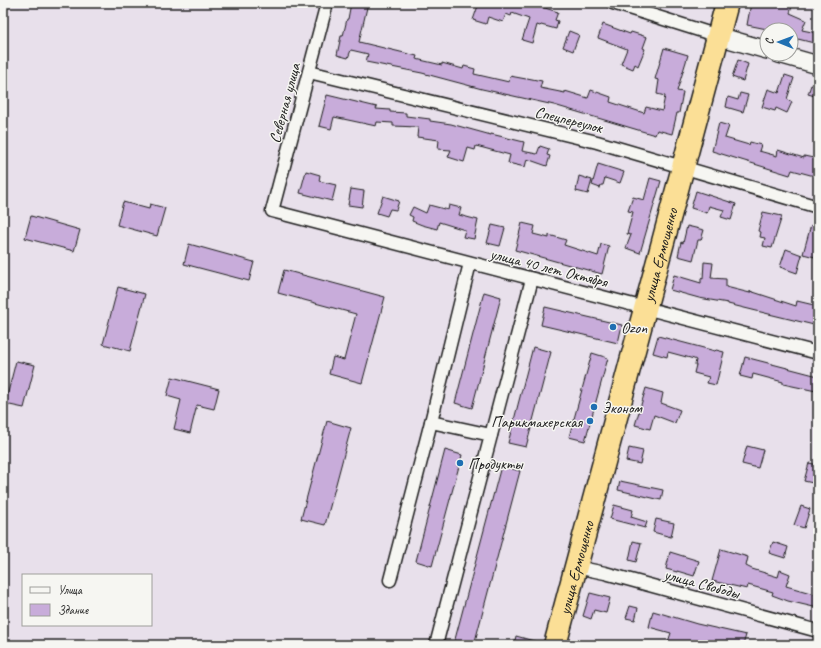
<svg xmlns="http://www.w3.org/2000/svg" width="821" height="648" font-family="Caveat,sans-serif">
<rect width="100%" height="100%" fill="#e8e0eb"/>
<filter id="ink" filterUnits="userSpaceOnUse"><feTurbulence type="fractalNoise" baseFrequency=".025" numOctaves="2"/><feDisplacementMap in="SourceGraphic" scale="8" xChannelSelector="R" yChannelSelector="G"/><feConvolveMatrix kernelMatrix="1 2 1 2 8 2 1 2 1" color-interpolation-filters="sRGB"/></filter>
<g filter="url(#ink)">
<g fill="#c8acda" stroke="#1c1c1c">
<polygon points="351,3 368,3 359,42 417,56 416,59 442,65 442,63 463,69 464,66 475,69 474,74 509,82 510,76 526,79 527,78 542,81 540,88 565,93 565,91 588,98 591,90 611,97 610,102 644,113 646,107 662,111 665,96 657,94 659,80 655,79 664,48 688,55 677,91 683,92 679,113 677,113 672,134 657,130 655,135 554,105 482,89 422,73 366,62 368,54 351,50 348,58 337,55 341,36 343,36 347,19 348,19"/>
<polygon points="479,3 526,3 535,5 558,12 555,20 558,21 556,29 541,25 540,26 537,25 532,43 522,40 529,19 512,13 511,16 506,14 503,22 488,17 486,24 473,20"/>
<polygon points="751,3 793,3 790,13 806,20 802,30 817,33 814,43 798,39 797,41 791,38 791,30 767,30 767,29 747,25"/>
<polygon points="603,24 630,34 631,32 647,37 643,48 645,49 638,66 635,64 633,69 621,64 627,49 598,38"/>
<polygon points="569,31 579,35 573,51 563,47"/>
<polygon points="738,60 748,64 743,81 732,77"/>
<polygon points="785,75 794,78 787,99 792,102 787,113 776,108 775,111 762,107 768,89 779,93"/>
<polygon points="811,85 818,87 818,97 808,94"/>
<polygon points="740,93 748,95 743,112 726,107 728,97 738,100"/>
<polygon points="327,95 377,107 376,109 390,110 390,112 406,113 406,116 430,119 430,121 451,124 491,135 491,134 524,142 522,151 537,154 540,146 549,149 547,155 550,156 547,166 527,159 525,167 508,163 510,155 476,146 475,150 468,148 464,162 448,157 451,150 438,149 439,140 417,137 418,127 393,126 393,123 377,122 376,126 334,117 331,129 319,126"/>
<polygon points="719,123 729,126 725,138 749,145 750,142 761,145 759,151 777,156 778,150 804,158 804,156 818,159 818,177 792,170 790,175 712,151"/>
<polygon points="598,164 624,172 620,183 605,178 603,185 601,185 600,188 592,185"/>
<polygon points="306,171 320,175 319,181 336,185 332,201 300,193"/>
<polygon points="579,176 592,180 588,194 576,191"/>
<polygon points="650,178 661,181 640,253 626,248 631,235 627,234 633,212 628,211 633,197 644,200"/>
<polygon points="351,189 364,191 362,207 348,205"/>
<polygon points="696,191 736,204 731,220 721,217 724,210 709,206 707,213 691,208"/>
<polygon points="383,196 399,201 396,210 390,209 387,216 377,213"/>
<polygon points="123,202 149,209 150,204 165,208 157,236 117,225"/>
<polygon points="429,205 448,210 449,205 461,208 459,215 478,220 474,239 463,237 465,230 439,222 437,229 422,225 412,221 413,217 409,215 413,207 426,213"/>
<polygon points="763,212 782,216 772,248 763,246 765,238 760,237 761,232 758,231"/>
<polygon points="31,216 80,230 74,251 25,238"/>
<polygon points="522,223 535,226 533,234 549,238 549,235 566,240 564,245 598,256 601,244 609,246 602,274 515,250"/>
<polygon points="492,225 505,228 500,246 487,243"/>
<polygon points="811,225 818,227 818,245 815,257 803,254"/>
<polygon points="687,226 704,230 701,240 698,240 693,260 678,256 681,242 683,243"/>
<polygon points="189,244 254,262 249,281 184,264"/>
<polygon points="786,249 802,255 797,273 780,267"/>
<polygon points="704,262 713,263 711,278 726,279 726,287 750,293 750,291 796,306 797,301 818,306 818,326 728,304 728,303 699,298 670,290 674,275 701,283 701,278 703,279"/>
<polygon points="284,270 385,297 362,383 329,374 333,357 344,360 356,314 278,293"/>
<polygon points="118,287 145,294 130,351 103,344"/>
<polygon points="484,292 501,297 472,408 455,403"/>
<polygon points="545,307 622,325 618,343 541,325"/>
<polygon points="658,336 715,351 716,350 724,352 716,385 707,383 709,377 694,373 696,365 695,365 696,360 694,359 668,352 667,357 653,353"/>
<polygon points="533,347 551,352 526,447 508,443"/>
<polygon points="592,353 608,358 585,441 569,437"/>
<polygon points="745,357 818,376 816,391 783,384 783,382 753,374 752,379 740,376"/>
<polygon points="16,361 35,365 24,408 5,404"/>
<polygon points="172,377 219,389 214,409 197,405 190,433 174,429 181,400 167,396"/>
<polygon points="646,388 663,393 661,403 680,410 675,423 654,415 650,429 635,425"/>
<polygon points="327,421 351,428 325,525 301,519"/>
<polygon points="747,446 763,450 758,468 742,464"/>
<polygon points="629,448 643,451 640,464 626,461"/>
<polygon points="445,450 462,455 432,566 416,561"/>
<polygon points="809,463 818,465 813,483 804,481"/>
<polygon points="501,466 520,471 474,645 461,645 454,643"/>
<polygon points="620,481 663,490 661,500 618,490"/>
<polygon points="614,505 633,510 631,517 647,522 645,528 610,519"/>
<polygon points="801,506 810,509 804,528 794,525"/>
<polygon points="656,519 674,523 671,537 653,532"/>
<polygon points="633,541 641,543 636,562 629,560"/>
<polygon points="773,542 788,547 785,558 769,553"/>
<polygon points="721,549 748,557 746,566 752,569 778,577 780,570 790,574 786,586 818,595 818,608 788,601 772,595 773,592 748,585 747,589 712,581"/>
<polygon points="670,552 699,561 694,576 677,571 677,572 666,569"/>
<polygon points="590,593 610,598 606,613 594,610 591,619 583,616"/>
<polygon points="630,606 638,608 635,620 626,618"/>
<polygon points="653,611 697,624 746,635 743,645 667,645 671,633 649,627"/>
<polygon points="516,636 541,643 541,645 514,645"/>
</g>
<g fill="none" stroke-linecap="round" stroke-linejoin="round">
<defs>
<g id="street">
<polyline points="327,3 272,211 818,353"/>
<polyline points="613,3 718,36"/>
<polyline points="309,72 597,142 818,207"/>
<polyline points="431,422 491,435"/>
<polyline points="576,567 605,573 818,631"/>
<polyline points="390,580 431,422 470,263"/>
<polyline points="436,645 532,279"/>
</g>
<g id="secondary">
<polyline points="718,36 767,50"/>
<polyline points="779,54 818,65"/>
</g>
<g id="highway">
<path id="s1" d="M555,645L727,3"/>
</g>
</defs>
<use href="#street" stroke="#1c1c1c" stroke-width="15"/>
<use href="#secondary" stroke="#1c1c1c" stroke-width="20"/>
<use href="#highway" stroke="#1c1c1c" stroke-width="25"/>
<use href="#street" stroke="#f6f6f2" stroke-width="12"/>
<use href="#secondary" stroke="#f6f6f2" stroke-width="17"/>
<use href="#highway" stroke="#fbdf96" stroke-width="22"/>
</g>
</g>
<g fill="#1f6fb2" stroke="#f6f6f2" stroke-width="1.5">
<circle cx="613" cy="327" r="4"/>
<circle cx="594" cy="407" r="4"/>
<circle cx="590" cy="421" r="4"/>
<circle cx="460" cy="463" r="4"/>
</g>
<g text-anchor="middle" stroke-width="3" stroke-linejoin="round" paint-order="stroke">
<g font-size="16" fill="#1c1c1c" stroke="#f6f6f2">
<text transform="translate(284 103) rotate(-75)" y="6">Северная улица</text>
<text transform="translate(569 119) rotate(14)" y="6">Спецпереулок</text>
<text dy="6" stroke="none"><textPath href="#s1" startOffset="404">улица Ермощенко</textPath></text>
<text transform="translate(549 267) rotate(14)" y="6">улица 40 лет Октября</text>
<text dy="6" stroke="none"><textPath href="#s1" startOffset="80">улица Ермощенко</textPath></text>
<text transform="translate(702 583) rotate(15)" y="6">улица Свободы</text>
</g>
<g font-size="16" fill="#1c1c1c" stroke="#f6f6f2" text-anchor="start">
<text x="621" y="333">Ozon</text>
<text x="602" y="413">Эконом</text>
<text x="582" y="427" text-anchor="end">Парикмахерская</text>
<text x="468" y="469">Продукты</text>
</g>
</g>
<rect width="821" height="648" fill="none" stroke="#f6f6f2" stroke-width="16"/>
<rect x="8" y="8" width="805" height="632" fill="none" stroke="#1c1c1c" stroke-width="1.5" filter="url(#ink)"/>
<rect x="22" y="574" width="130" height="52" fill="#f6f6f2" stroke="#9f9f9c"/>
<rect x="30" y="587" width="20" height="6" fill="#f6f6f2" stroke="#9f9f9c"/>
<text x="58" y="594" font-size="12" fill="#1c1c1c">Улица</text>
<rect x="30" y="604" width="20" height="12" fill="#c8acda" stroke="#9f9f9c"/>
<text x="58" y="614" font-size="12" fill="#1c1c1c">Здание</text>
<g transform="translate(779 42) rotate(271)"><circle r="19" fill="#f6f6f2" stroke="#9f9f9c"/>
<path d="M0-3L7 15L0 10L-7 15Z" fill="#1f6fb2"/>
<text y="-6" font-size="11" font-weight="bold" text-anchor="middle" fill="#1c1c1c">С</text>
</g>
</svg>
